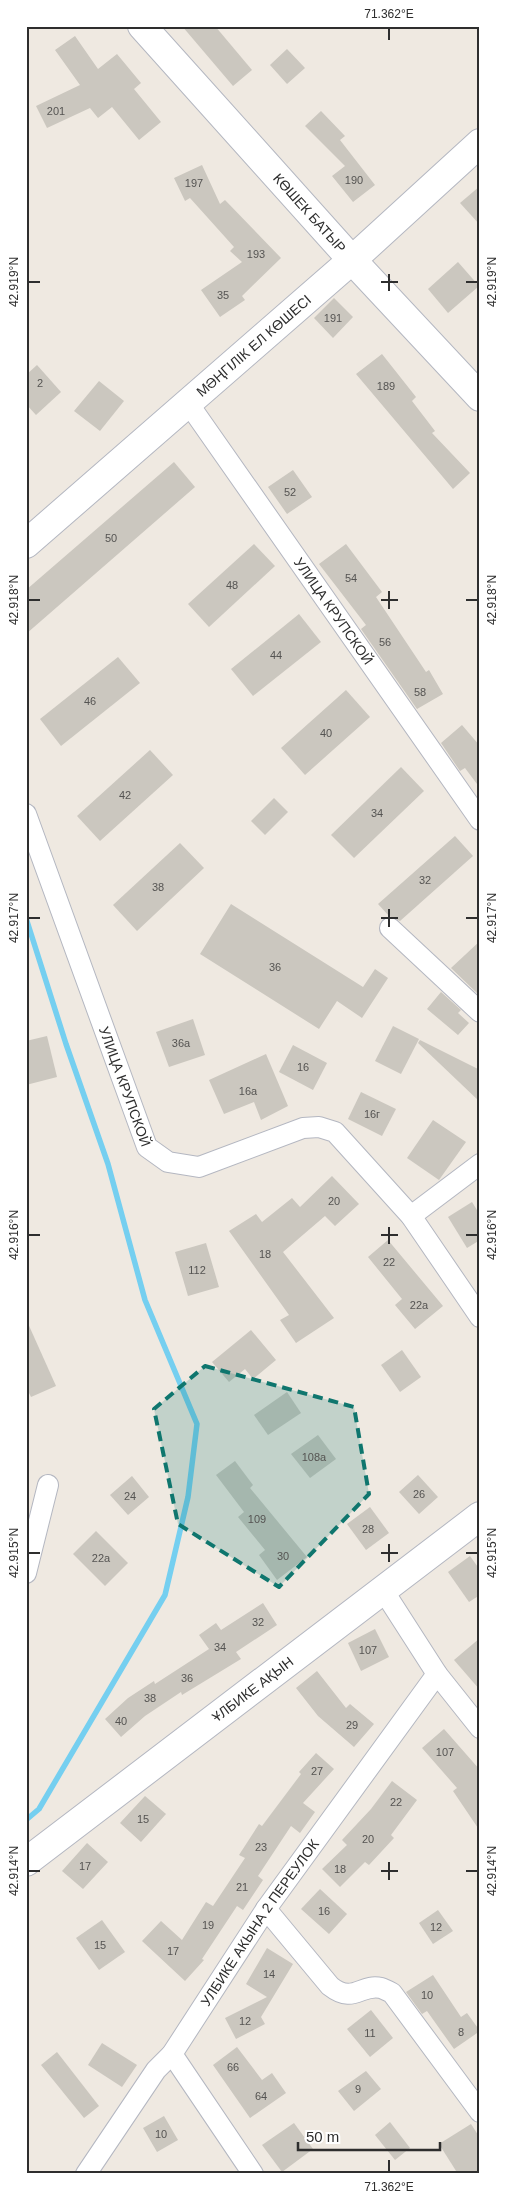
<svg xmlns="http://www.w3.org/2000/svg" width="506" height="2200" font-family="Helvetica,sans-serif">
<rect width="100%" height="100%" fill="#efe9e1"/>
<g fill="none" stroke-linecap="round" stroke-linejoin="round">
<polyline stroke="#75cff0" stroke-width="5.5" points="26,918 66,1044 108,1164 145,1300 197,1424 188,1497 165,1595 39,1809 26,1820"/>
</g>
<g fill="#cbc7bf">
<polygon points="182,26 215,26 252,70 233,86"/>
<polygon points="75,36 98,69 117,54 141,83 134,89 161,122 139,140 112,107 98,118 90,108 47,128 36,106 80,85 55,50"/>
<polygon points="287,49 305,68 287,84 270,65"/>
<polygon points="321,111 345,136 340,140 375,185 353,202 332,176 345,166 305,126"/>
<polygon points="202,165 220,204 225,200 281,258 242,296 245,300 220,317 201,290 242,262 230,251 234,247 190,198 185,201 174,178"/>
<polygon points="480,186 480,225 460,203"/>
<polygon points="458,262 479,286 448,313 428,289"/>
<polygon points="334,298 353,317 333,338 314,318"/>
<polygon points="382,354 416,397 412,401 435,431 432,433 470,473 453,489 356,374"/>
<polygon points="37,365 61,392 36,415 26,404 26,375"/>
<polygon points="99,381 124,401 100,431 74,411"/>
<polygon points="174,462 195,487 26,634 26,590"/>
<polygon points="293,470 312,497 287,514 268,487"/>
<polygon points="254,544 275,566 209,627 188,604"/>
<polygon points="346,544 382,592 376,597 426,672 429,670 443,694 417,709 361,629 366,625 319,564"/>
<polygon points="299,614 321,642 253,696 231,669"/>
<polygon points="118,657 140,683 61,746 40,719"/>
<polygon points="346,690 370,717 305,775 281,748"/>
<polygon points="462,725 480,746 480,788 465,768 460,771 441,743"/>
<polygon points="150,750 173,775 100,841 77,816"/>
<polygon points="401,767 424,791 354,858 331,835"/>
<polygon points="274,798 288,812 265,835 251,821"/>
<polygon points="455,836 473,856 400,921 389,916 378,904"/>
<polygon points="180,843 204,868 137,931 113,905"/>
<polygon points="231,904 363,987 375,969 388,978 362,1018 337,1001 319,1029 200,954"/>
<polygon points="480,941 480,992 478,994 451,968"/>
<polygon points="441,992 461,1010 458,1013 469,1023 458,1035 427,1009"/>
<polygon points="193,1019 205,1055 169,1067 156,1032"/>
<polygon points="393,1026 419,1039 401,1074 375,1061"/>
<polygon points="47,1036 57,1077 26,1085 26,1041"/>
<polygon points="420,1040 480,1070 480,1102 418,1043"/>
<polygon points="293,1045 327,1063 313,1090 279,1072"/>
<polygon points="266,1054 288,1106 261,1120 254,1102 224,1114 209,1080"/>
<polygon points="361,1092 396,1109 382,1136 348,1119"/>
<polygon points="433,1120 466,1142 439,1180 407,1158"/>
<polygon points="332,1176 359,1204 335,1226 325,1216 283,1252 334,1318 296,1343 280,1320 289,1315 229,1231 256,1214 262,1222 292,1198 300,1207"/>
<polygon points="472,1202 480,1215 480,1240 467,1248 448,1217"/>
<polygon points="388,1240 443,1306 415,1329 395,1305 402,1299 368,1257"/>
<polygon points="206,1243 219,1287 188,1296 175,1252"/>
<polygon points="26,1319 56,1386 31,1397 26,1387"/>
<polygon points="251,1330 276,1360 253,1379 245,1369 229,1382 212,1362"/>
<polygon points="402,1350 421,1377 400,1392 381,1365"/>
<polygon points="287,1392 301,1413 268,1435 254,1415"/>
<polygon points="318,1435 336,1459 310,1478 291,1454"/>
<polygon points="235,1461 253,1485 250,1488 307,1557 277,1580 259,1555 265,1550 238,1517 244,1512 216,1475"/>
<polygon points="418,1475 438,1497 419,1514 399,1492"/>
<polygon points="132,1476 149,1497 128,1515 110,1495"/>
<polygon points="370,1507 389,1533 366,1550 347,1524"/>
<polygon points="96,1531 128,1563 105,1586 73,1554"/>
<polygon points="470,1556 480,1570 480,1595 469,1602 448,1572"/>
<polygon points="263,1603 277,1625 236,1652 241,1659 182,1695 181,1692 145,1716 121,1737 105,1719 128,1698 154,1681 155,1684 209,1649 199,1635 216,1623 221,1630"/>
<polygon points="375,1629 389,1657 361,1671 348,1643"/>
<polygon points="480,1638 480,1690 454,1660"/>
<polygon points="317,1671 346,1708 350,1704 374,1724 354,1747 318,1716 296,1688"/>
<polygon points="444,1729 480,1770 480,1831 453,1791 457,1788 422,1748"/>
<polygon points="316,1753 334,1769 303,1803 315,1812 300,1833 291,1826 258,1876 263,1880 243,1910 237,1906 202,1959 204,1960 185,1981 142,1941 161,1921 182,1940 206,1902 213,1906 245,1858 239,1855 259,1824 262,1826 301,1774 299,1772"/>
<polygon points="392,1781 417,1800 391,1835 394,1838 369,1865 365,1862 340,1887 322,1869 347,1845 342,1840 371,1809"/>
<polygon points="145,1796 166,1814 141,1842 120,1823"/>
<polygon points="87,1843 108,1862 83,1889 62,1871"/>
<polygon points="320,1889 347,1914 329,1934 301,1909"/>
<polygon points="438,1910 453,1931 433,1944 419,1923"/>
<polygon points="102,1920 125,1952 99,1970 76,1938"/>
<polygon points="267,1948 293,1964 261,2017 265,2024 236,2039 225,2018 267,1997 246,1984"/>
<polygon points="433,1975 461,2017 467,2013 480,2031 454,2049 427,2011 422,2014 406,1992"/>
<polygon points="371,2010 393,2038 370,2057 347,2029"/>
<polygon points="102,2043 137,2065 122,2087 88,2065"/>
<polygon points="237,2047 262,2080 272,2073 286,2093 250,2118 213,2065"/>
<polygon points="57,2052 99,2106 84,2118 41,2065"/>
<polygon points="366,2071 381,2089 354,2111 338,2091"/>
<polygon points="164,2116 178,2140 157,2152 143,2128"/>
<polygon points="390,2122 410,2148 395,2160 375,2135"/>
<polygon points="294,2123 313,2149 282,2172 262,2145"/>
<polygon points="471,2124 480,2138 480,2174 458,2174 439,2144"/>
</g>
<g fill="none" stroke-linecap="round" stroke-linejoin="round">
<defs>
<g id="street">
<path id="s1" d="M188,403L480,820"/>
<path id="s2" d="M26,814L147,1147L168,1162L199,1167L303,1128L319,1127L335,1132L411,1216L480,1317"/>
<polyline points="390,928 480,1012"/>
<polyline points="411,1216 480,1164"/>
<polyline points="26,1573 48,1485"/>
<polyline points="383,1590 437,1674 480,1728"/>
<path d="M266,1909L330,1986C354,2005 361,1983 381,1988C384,1989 388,1991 392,1993L480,2112"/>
<polyline points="172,2054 253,2174"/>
<path id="s3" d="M86,2174L156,2070L172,2054L266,1909L437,1674"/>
</g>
<g id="secondary">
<path id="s4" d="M142,26L352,260L480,397"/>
<path id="s5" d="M26,544L352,260L480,143"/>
<path id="s6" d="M26,1862L480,1516"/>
</g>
</defs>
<use href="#street" stroke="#b4b7c1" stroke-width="22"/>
<use href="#secondary" stroke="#b4b7c1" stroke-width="30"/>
<use href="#street" stroke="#fff" stroke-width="20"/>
<use href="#secondary" stroke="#fff" stroke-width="28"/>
</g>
<path fill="#0f766e" fill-opacity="0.2" stroke="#0f766e" stroke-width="4" stroke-dasharray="10 6" stroke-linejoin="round" d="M205,1366L354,1407L369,1494L279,1587L178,1524L154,1409Z"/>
<path fill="none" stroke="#2e2e2e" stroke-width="2" d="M389,28V40M389,274V291M28,282H40M381,282H398M466,282H478M389,591V609M28,600H40M381,600H398M466,600H478M389,909V927M28,918H40M381,918H398M466,918H478M389,1227V1244M28,1235H40M381,1235H398M466,1235H478M389,1544V1562M28,1553H40M381,1553H398M466,1553H478M389,1862V1880M28,1871H40M381,1871H398M466,1871H478M389,2160V2172"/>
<g text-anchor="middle" stroke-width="4" stroke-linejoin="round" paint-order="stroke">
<g font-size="11" fill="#555452">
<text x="56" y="115">201</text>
<text x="354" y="184">190</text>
<text x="194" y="187">197</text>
<text x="256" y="258">193</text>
<text x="223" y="299">35</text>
<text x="333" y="322">191</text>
<text x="40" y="387">2</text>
<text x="386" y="390">189</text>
<text x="290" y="496">52</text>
<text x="111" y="542">50</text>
<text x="351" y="582">54</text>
<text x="232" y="589">48</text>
<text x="385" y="646">56</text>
<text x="276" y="659">44</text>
<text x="420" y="696">58</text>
<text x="90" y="705">46</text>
<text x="326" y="737">40</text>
<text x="125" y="799">42</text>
<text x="377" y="817">34</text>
<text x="425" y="884">32</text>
<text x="158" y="891">38</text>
<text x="275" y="971">36</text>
<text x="181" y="1047">36а</text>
<text x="303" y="1071">16</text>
<text x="248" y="1095">16а</text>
<text x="372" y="1118">16г</text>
<text x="334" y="1205">20</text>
<text x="265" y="1258">18</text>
<text x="389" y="1266">22</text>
<text x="197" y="1274">112</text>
<text x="419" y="1309">22а</text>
<text x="314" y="1461">108а</text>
<text x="419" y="1498">26</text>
<text x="130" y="1500">24</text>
<text x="257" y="1523">109</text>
<text x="368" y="1533">28</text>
<text x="283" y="1560">30</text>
<text x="101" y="1562">22а</text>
<text x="258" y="1626">32</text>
<text x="220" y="1651">34</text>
<text x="368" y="1654">107</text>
<text x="187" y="1682">36</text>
<text x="150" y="1702">38</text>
<text x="121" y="1725">40</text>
<text x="352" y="1729">29</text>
<text x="445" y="1756">107</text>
<text x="317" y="1775">27</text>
<text x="396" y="1806">22</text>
<text x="143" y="1823">15</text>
<text x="368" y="1843">20</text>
<text x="261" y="1851">23</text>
<text x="85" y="1870">17</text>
<text x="340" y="1873">18</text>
<text x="242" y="1891">21</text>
<text x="324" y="1915">16</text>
<text x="208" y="1929">19</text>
<text x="436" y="1931">12</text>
<text x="100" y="1949">15</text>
<text x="173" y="1955">17</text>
<text x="269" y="1978">14</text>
<text x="427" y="1999">10</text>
<text x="245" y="2025">12</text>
<text x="461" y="2036">8</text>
<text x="370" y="2037">11</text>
<text x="233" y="2071">66</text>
<text x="358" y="2093">9</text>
<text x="261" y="2100">64</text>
<text x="161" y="2138">10</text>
</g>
<g font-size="14" fill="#2e2e2e" stroke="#fff">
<text dy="5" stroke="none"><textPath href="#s4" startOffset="251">КӨШЕК БАТЫР</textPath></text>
<text dy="5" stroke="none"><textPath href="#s5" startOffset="302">МӘҢГІЛІК ЕЛ КӨШЕСІ</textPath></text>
<text dy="5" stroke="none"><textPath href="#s1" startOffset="254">УЛИЦА КРУПСКОЙ</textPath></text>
<text dy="5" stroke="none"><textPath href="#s2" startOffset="290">УЛИЦА КРУПСКОЙ</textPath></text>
<text dy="5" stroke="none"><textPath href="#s6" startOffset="285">ҰЛБИКЕ АҚЫН</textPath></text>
<text dy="5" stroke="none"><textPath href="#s3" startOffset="306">УЛБИКЕ АКЫНА 2 ПЕРЕУЛОК</textPath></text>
</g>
</g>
<rect width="506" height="2200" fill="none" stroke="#ffffff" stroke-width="55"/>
<path d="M298 2142v8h142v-8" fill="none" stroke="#2e2e2e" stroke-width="2.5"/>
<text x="306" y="2142" font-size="15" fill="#2e2e2e" stroke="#ffffff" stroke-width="4" paint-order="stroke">50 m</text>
<rect x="28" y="28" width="450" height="2144" fill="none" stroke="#2e2e2e" stroke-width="2"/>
<g font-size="12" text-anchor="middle" fill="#2e2e2e">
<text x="389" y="18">71.362°E</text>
<text transform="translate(14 282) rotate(-90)" y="4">42.919°N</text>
<text transform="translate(492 282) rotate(-90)" y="4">42.919°N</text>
<text transform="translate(14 600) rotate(-90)" y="4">42.918°N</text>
<text transform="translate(492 600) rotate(-90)" y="4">42.918°N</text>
<text transform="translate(14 918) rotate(-90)" y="4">42.917°N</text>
<text transform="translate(492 918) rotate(-90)" y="4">42.917°N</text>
<text transform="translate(14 1235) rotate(-90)" y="4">42.916°N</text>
<text transform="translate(492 1235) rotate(-90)" y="4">42.916°N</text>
<text transform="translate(14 1553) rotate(-90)" y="4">42.915°N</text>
<text transform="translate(492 1553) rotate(-90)" y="4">42.915°N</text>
<text transform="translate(14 1871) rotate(-90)" y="4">42.914°N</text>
<text transform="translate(492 1871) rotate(-90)" y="4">42.914°N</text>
<text x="389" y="2191">71.362°E</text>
</g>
</svg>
